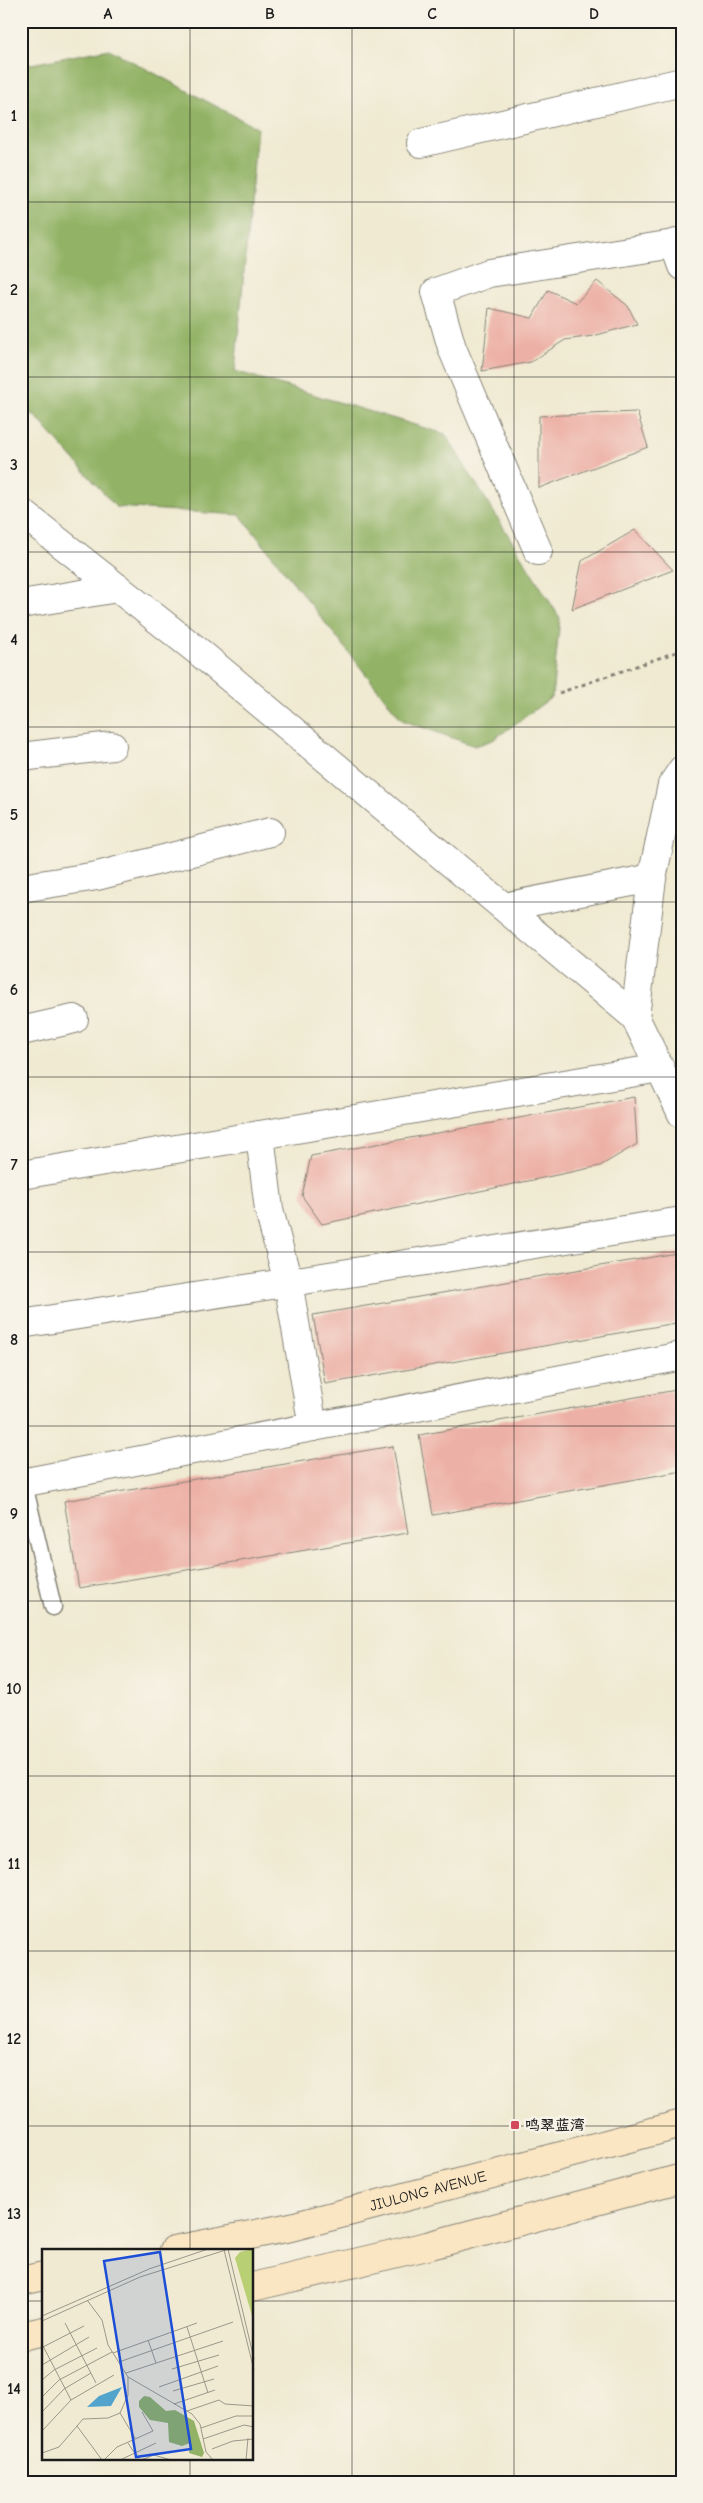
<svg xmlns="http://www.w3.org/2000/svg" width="703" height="2503" font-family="'Comic Neue','LXGW WenKai TC',sans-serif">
<rect width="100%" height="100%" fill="#f7f3e8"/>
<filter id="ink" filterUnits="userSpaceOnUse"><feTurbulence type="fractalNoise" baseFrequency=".02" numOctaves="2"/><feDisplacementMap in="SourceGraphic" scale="10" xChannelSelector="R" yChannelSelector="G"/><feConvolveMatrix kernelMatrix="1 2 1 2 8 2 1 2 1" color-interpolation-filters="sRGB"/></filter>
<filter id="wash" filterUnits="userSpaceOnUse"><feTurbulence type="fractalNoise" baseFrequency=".0096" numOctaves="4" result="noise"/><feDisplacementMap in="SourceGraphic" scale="20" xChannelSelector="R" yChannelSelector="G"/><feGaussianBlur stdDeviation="1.12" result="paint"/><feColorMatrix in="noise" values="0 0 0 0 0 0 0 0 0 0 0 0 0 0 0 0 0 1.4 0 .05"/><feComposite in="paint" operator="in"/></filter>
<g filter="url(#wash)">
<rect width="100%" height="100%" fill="#f0ead2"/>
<polygon fill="#92b265" stroke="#576740" points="109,49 257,128 235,371 445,434 560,618 552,697 493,740 475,746 402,720 240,515 116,507 36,417 21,407 21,66"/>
<g id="blocks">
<g fill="#edb0a6">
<polygon points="597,281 628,306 637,324 593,336 565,340 531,362 482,371 489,308 532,318 548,290 576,303"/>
<polygon points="637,412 648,447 539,488 539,416"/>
<polygon points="635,530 673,570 572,609 582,561"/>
<polygon points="634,1097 637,1144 600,1166 322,1224 302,1196 311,1156"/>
<polygon points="682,1252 682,1322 325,1384 313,1315"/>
<polygon points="682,1389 682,1471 433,1515 419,1435"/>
<polygon points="393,1446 408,1533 79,1588 64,1501"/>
<polygon points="21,1564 28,1592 21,1593"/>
</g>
</g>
</g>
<g filter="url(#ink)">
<use href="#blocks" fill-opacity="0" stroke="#868377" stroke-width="1"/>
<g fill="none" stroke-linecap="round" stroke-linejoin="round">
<defs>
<polyline id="lane" points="22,1476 53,1607"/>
<g id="street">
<polyline points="421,143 682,82"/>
<polyline points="674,244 682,266"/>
<polyline points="21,512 199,652 635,1017 682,1114"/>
<polyline points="538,551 452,348 436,292 489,273 674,244 682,241"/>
<polyline points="21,604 118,588"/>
<polyline points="21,757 112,746"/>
<polyline points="21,888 97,876 270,832"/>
<polyline points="504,907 652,878"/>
<polyline points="635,1017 652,878 672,785 682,770"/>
<polyline points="21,1031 74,1019"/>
<polyline points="260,1135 269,1210 288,1282 313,1427"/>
<polyline points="21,1175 660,1068"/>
<polyline points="21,1324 682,1221"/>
<polyline points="21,1483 682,1356"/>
</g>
<g id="secondary">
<path id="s1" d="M174,2250L291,2227L682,2124"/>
<polyline points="21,2281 44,2276"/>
<polyline points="252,2287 427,2246 682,2178"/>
<polyline points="21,2336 44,2331"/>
</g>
</defs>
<use href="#lane" stroke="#868377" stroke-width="19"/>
<use href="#street" stroke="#868377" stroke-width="30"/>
<use href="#secondary" stroke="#868377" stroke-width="30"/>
<polyline stroke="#868377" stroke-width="3" stroke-dasharray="4 4" stroke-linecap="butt" points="559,693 682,650"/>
<use href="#lane" stroke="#fff" stroke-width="16"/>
<use href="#street" stroke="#fff" stroke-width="28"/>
<use href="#secondary" stroke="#fbe6c3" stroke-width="28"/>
</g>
</g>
<path fill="none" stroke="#1c1c1c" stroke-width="1" stroke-opacity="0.55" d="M190,21V2250M352,21V2482M514,21V2482M21,202H682M21,377H682M21,552H682M21,727H682M21,902H682M21,1077H682M21,1252H682M21,1426H682M21,1601H682M21,1776H682M21,1951H682M21,2126H682M21,2301H44M252,2301H682M190,2459V2482"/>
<rect fill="#d1495b" stroke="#f7f3e8" stroke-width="2" x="510" y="2120" width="10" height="10" rx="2.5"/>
<g text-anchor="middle" stroke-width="5" stroke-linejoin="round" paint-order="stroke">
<g font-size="15" font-weight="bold" fill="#1c1c1c" stroke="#f7f3e8" text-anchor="start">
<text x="525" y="2130">鸣翠蓝湾</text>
</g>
<g font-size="15" fill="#1c1c1c" stroke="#f7f3e8">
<text dy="5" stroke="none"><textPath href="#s1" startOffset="261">JIULONG AVENUE</textPath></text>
</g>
</g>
<g transform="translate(42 2249)">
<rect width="211" height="211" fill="#f0ead2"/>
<path d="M211,0L212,70H211L193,9L198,3Z" fill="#b9cf73"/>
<path d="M102,147L108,148L124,162L133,161L152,172L162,204L160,208L147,204L148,194L140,197L127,193L126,174L108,171L97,158V152Z" fill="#92b265"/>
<path d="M80,138L69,157L45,158L57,147Z" fill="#52a4cd"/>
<path fill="none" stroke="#9b9889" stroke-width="1" d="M186,0L212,110M182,1L212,121M45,51L60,71L66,96L86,128L150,165L158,175L164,203L171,211M0,67L107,20L166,0M0,72L98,28L187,0M23,74L54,134M145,78L166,144M106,91L114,114M0,95L29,151M1,98L42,77M71,104L155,74M77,113L191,73M0,116L47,88M130,120L177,106M84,124L181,92M0,131L12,121L55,99M117,138L176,117M131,142L172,130M0,148L17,131L70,103M132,155L173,141M145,162L177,151L183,155L212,157M0,163L22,140L49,124M78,164L93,189M35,177L60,211M159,179L194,167H212M0,182L29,151L72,126M161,190L202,176L212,178M86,194L97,211M170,200L191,192L212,190M0,204L17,198L41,170L66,169L78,164L86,146V128M62,211L75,198L111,182L100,163M78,211L114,194M99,211L112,206L129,211M204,211L206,189"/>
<path fill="#1d4ed8" fill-opacity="0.15" stroke="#1d4ed8" stroke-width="2.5" d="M118,3L149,200L94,208L62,12Z"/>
<rect width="211" height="211" fill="none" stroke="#1c1c1c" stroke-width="2.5"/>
</g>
<rect width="703" height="2503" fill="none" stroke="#f7f3e8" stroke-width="55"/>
<rect x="28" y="28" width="648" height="2448" fill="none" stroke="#1c1c1c" stroke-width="2"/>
<g font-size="16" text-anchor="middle" font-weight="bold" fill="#1c1c1c">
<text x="108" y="19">A</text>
<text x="270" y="19">B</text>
<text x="432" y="19">C</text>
<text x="594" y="19">D</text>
<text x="14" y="121">1</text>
<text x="14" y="295">2</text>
<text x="14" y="470">3</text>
<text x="14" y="645">4</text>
<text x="14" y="820">5</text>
<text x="14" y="995">6</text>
<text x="14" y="1170">7</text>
<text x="14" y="1345">8</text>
<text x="14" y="1519">9</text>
<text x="14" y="1694">10</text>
<text x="14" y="1869">11</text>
<text x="14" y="2044">12</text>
<text x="14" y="2219">13</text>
<text x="14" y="2394">14</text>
</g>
</svg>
